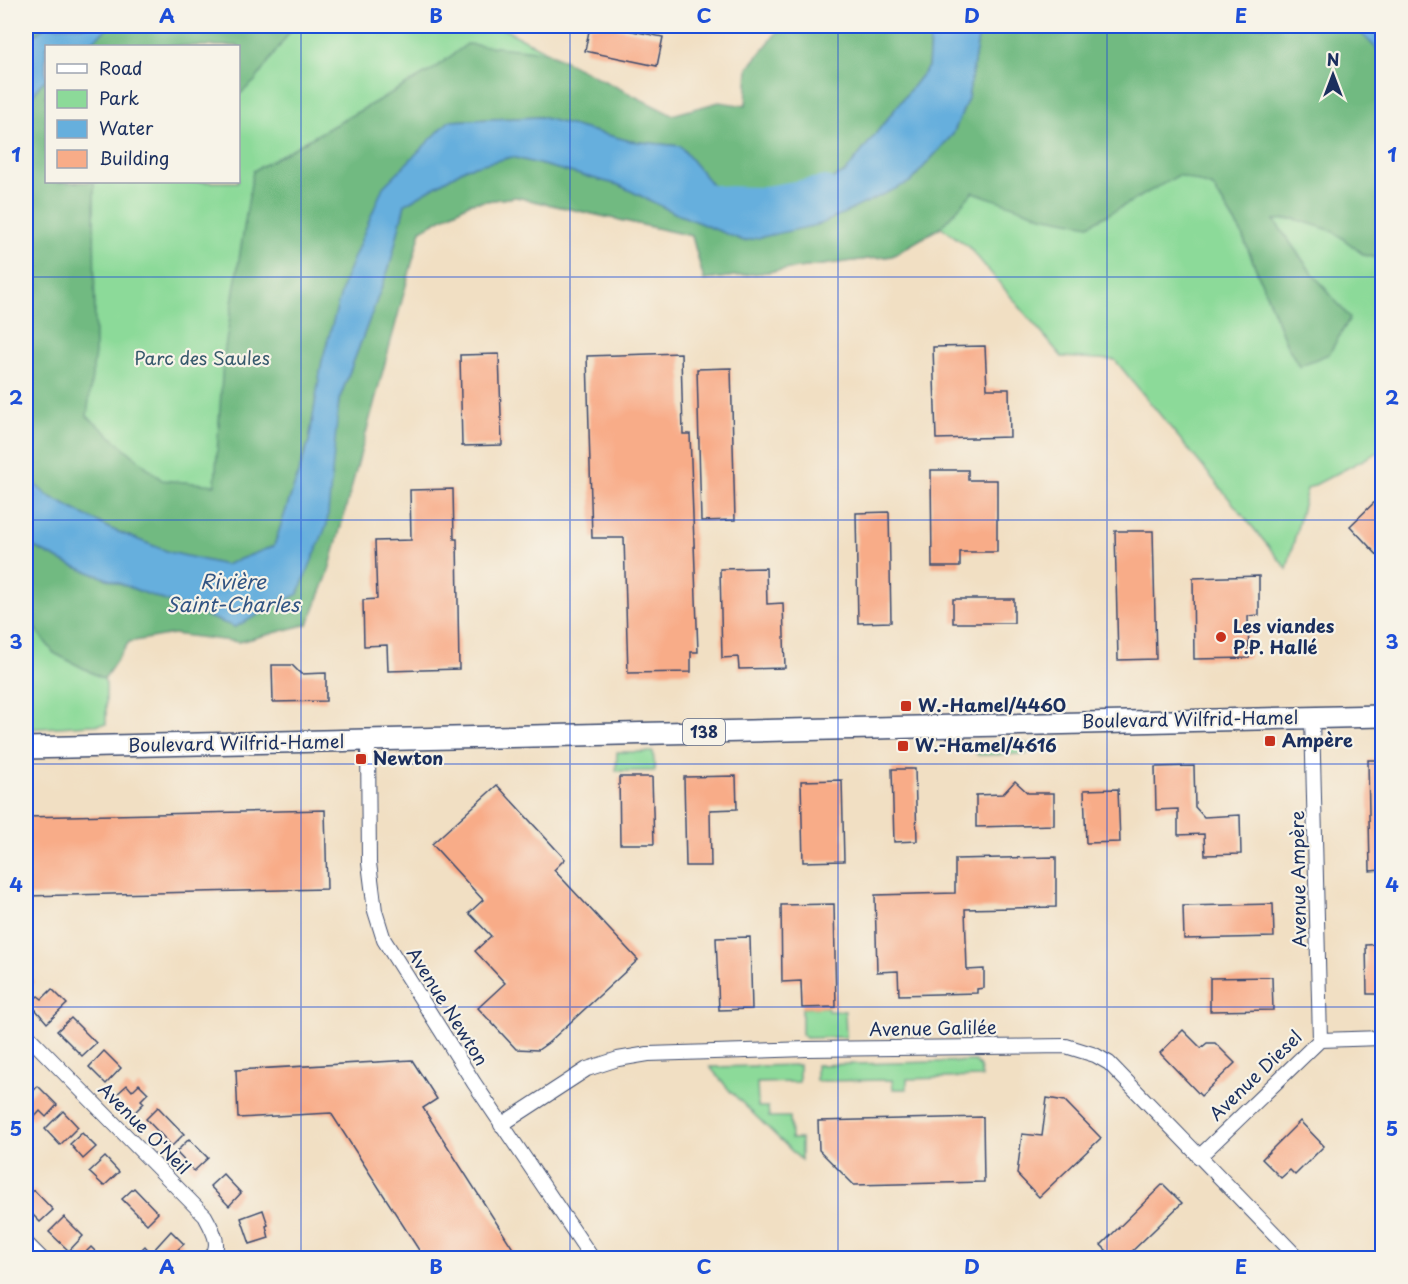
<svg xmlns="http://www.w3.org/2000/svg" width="1408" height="1284" font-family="'Playpen Sans',sans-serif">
<rect width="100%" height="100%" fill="#f7f3e8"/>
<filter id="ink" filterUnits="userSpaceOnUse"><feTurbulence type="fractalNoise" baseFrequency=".0167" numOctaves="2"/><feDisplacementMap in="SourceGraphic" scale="12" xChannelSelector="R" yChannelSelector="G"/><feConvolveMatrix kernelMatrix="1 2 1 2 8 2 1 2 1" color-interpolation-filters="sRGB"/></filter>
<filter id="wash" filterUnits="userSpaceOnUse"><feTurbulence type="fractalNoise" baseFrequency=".008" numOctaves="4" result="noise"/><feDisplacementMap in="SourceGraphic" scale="24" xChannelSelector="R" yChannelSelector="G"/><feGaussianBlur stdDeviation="1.35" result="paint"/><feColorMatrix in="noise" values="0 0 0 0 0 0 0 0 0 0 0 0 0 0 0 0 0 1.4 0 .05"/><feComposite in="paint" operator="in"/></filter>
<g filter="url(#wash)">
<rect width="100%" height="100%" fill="#f1dfc3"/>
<g fill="#8cda99" stroke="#54847c" stroke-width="1.5" fill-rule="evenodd">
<path d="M26,26H498L689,126L778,91L845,26H1360L1382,50V450L1307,489L1287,569L1115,360L1062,357L969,247L941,227L892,256L704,280L692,236L516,197L470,203L421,230L308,624L239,642L26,553ZM46,46H238V182H46ZM1189,168L1285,219H1273L1309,269L1299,366L1287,345L1241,232L1213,187L1179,175Z"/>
<polygon points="26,617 54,653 104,679 106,684 106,724 26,729"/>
<polygon points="1027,743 1031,747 1027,754 978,755 976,753 977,744"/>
<polygon points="617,752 653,752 655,771 616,771"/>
<polygon points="827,1007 828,1011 845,1011 846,1037 806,1038 802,1034 802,1008"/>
<polygon points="975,1061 980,1067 982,1077 907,1079 907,1089 893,1089 892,1080 816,1081 816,1065"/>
<polygon points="799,1065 799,1082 757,1083 758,1107 768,1107 769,1117 790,1117 791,1139 801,1139 801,1160 730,1091 710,1067"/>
</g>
<g fill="#71ba81" stroke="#467470" stroke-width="1.5">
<polygon points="26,26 46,26 26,42"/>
<polygon points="114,26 294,26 255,81 239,95 238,46 86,46 108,28"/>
<polygon points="782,26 931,26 928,67 845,173 784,198 727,203 680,146 630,141 540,117 449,121 322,361 309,441 274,546 225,565 169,552 111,529 48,496 26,477 26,106 39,86 46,79 46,182 94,182 95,353 87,416 162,480 215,485 223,361 253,171 432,70 467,44 547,52 672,115 719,102 746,106 748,68"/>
<polygon points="980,26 1354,26 1382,54 1382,259 1364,255 1333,231 1295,219 1274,220 1309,269 1350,318 1329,354 1299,366 1287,345 1241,232 1213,187 1179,175 1089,225 1042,216 973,192 941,227 892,256 704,280 692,236 516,197 470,203 421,230 328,574 308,624 239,642 173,634 129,642 104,679 54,653 26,617 26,543 68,564 235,627 332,461 339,400 390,265 405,204 466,168 512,157 619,185 675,213 744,241 910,182 953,134 968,98"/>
</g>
<g fill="#66afdd" stroke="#406f9e" stroke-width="1.5">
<polygon points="46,26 114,26 108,28 86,46 46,46 46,79 39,86 26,106 26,42"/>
<polygon points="931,26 980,26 968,98 953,134 910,182 821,224 744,241 675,213 619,185 512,157 466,168 405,204 390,265 339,400 327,524 298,594 235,627 68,564 26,543 26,477 48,496 111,529 169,552 225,565 274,546 309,441 322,361 345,279 383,187 449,121 540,117 630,141 680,146 727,203 784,198 845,173 928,67"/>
<polygon points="1354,26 1382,26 1382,54"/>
</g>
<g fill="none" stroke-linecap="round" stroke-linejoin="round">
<polyline stroke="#66afdd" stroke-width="26" points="692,194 722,199 759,200 825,189"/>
</g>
<g id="blocks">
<g fill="#f8ac88">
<polygon points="590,26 607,26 663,37 657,66 585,51"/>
<polygon points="985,346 987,389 1009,389 1010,437 936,439 933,347"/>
<polygon points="681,353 683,434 690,434 698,652 691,652 691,672 628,673 624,538 592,538 587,356"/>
<polygon points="499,354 502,445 462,446 460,355"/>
<polygon points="731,368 735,520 701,521 697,369"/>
<polygon points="931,470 968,470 968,480 997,480 997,552 960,552 960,567 932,567"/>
<polygon points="453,489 454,539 457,539 459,669 388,671 387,645 364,646 363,600 377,599 375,541 411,540 410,490"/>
<polygon points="1382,495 1382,560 1350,526"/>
<polygon points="889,512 891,622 858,623 856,513"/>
<polygon points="1115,531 1153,531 1156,659 1118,660"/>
<polygon points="766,568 767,604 783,603 785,668 739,669 738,657 722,658 720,569"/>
<polygon points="1259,576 1259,615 1248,616 1249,658 1194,659 1193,578"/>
<rect x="953" y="599" width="61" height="24"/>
<polygon points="272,665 292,665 301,674 326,673 326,701 273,702"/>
<polygon points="1368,760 1382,760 1382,870 1370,871"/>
<polygon points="1194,766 1195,807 1204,817 1240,815 1241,854 1205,855 1204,834 1178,835 1178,809 1156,810 1155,767"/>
<polygon points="892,769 915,769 917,841 894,842"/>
<polygon points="736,776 737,809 710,810 711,866 686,866 684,777"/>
<polygon points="619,777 652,777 654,844 620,844"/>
<polygon points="842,780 844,861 803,862 801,781"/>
<polygon points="1015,781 1028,793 1054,793 1054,825 976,827 976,795 1003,794"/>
<polygon points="497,785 565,859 554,870 638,960 548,1043 538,1050 516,1049 478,1008 505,983 475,951 491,936 469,913 483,900 432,844"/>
<polygon points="1118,789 1120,842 1086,843 1084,790"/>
<polygon points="325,810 327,889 26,896 26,817"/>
<polygon points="1056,857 1056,907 965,909 967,970 984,969 984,988 977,989 977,993 899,995 898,971 877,972 875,895 955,893 955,859"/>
<polygon points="834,904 836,1007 802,1008 801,981 782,982 781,905"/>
<polygon points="1273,904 1274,937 1184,939 1183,906"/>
<polygon points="750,937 752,1009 719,1010 716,938"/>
<polygon points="1382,944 1382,994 1367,994 1366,945"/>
<polygon points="26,973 34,982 26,990"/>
<polygon points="1272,977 1273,1010 1210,1011 1210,978"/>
<polygon points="52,989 67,1004 47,1023 30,1003 38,996 42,999"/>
<polygon points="71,1018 96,1043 82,1056 57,1031"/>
<polygon points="1183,1030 1201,1048 1207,1043 1215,1043 1235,1063 1201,1096 1160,1053"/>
<polygon points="104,1051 121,1068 106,1084 89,1067"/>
<polygon points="412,1060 437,1099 423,1108 519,1258 424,1258 331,1113 238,1118 236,1070"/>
<polygon points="26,1070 28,1073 27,1075 32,1081 26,1087"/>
<polygon points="139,1084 148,1093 141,1100 144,1103 134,1113 116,1095 127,1085 132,1091"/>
<polygon points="38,1086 57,1105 46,1117 40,1111 32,1120 26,1113 26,1098"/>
<polygon points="1047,1098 1065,1101 1101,1138 1039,1197 1017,1174 1022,1134 1042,1136"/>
<polygon points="158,1107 184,1134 172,1146 146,1119"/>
<polygon points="63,1111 78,1127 60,1145 45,1129"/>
<polygon points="983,1117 984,1182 854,1185 819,1150 818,1121"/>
<polygon points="1300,1121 1324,1146 1295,1175 1290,1170 1281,1178 1262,1159"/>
<polygon points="82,1133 96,1147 83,1159 70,1144"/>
<polygon points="189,1139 208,1158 194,1171 176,1152"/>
<polygon points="105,1157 119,1172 104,1186 89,1172"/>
<polygon points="223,1174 241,1193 229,1206 210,1186"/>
<polygon points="1163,1184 1182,1203 1125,1258 1114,1258 1101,1245"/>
<polygon points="134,1188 158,1213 147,1224 122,1199"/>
<polygon points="34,1190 53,1210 40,1222 26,1208 26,1198"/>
<polygon points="263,1210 268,1225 266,1226 269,1238 250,1244 241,1218"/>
<polygon points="64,1217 83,1236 69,1251 49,1232"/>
<polygon points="171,1231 184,1244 168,1258 149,1258 141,1250 145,1246 151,1253"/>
<polygon points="91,1247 102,1258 80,1258"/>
</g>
</g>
</g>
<g filter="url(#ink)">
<use href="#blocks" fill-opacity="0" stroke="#3b496d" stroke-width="1.5"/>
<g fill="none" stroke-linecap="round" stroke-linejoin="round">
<defs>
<g id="street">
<polyline points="1312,717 1320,1040"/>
<polyline points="368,741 369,863 375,911 384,940 474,1083 592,1258"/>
<path d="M26,1034L205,1216C212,1229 223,1246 210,1258"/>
<polyline points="501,1125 587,1069 618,1059 648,1054 807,1049 1066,1046 1095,1055 1109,1063 1298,1258"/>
<polyline points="1199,1157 1320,1040 1382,1038"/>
<polyline points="26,1243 41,1258"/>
</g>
<polyline id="primary" points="26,748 1382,716"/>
</defs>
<use href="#street" stroke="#3b496d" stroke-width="16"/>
<use href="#primary" stroke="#3b496d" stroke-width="24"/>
<use href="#street" stroke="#fff" stroke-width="14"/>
<use href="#primary" stroke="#fff" stroke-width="21"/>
</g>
</g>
<path fill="none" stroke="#1d4ed8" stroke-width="1.5" stroke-opacity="0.55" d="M301,26V1258M570,26V1258M838,26V1258M1107,26V1258M26,277H1382M26,520H1382M26,764H1382M26,1007H1382"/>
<g fill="#c8321e" stroke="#f7f3e8" stroke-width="2">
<circle cx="1221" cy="637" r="6"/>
<rect x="900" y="700" width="12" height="12" rx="3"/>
<rect x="1264" y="735" width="12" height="12" rx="3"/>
<rect x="897" y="740" width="12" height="12" rx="3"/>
<rect x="355" y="753" width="12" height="12" rx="3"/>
</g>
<g text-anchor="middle" stroke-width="4.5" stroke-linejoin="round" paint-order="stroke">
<rect fill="#f7f3e8" stroke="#5d6a87" stroke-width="1.5" x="683" y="719" width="42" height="26" rx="4.5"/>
<g font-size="16" font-weight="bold" fill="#1b2f5e">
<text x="704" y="738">138</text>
</g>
<g font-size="18" fill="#375a6d" stroke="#f7f3e8">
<text x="202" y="365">Parc des Saules</text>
</g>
<g font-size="18" font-weight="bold" fill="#1b2f5e" stroke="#f7f3e8" text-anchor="start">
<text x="1233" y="633">Les viandes<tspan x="1233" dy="21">P.P. Hallé</tspan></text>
<text x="918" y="712">W.-Hamel/4460</text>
<text x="1282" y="747">Ampère</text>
<text x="915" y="752">W.-Hamel/4616</text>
<text x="373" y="765">Newton</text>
</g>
<g font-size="18" fill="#1b2f5e" stroke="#f7f3e8">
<text transform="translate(1190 720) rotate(-1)" y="6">Boulevard Wilfrid-Hamel</text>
<text transform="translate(236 744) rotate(-1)" y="6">Boulevard Wilfrid-Hamel</text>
<text transform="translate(1299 879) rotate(-91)" y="6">Avenue Ampère</text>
<text transform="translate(447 1007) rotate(58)" y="6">Avenue Newton</text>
<text transform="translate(933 1029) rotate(-1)" y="6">Avenue Galilée</text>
<text transform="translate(1256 1076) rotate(-44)" y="6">Avenue Diesel</text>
<text transform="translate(144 1129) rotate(45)" y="6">Avenue O'Neil</text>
</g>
<g font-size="20" font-style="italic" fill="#325584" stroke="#f7f3e8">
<text x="233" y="589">Rivière<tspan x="233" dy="23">Saint-Charles</tspan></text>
</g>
</g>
<rect width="1408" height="1284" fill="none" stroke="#f7f3e8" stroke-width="66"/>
<rect x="45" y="45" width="195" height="138" fill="#f7f3e8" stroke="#9fa5b1" stroke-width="1.5"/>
<rect x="57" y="64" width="30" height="9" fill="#ffffff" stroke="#9fa5b1" stroke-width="1.5"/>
<text x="99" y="75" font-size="18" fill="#1b2f5e">Road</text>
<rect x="57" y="90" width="30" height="18" fill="#8cda99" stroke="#9fa5b1" stroke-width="1.5"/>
<text x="99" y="105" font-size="18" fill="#1b2f5e">Park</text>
<rect x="57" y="120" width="30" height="18" fill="#66afdd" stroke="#9fa5b1" stroke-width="1.5"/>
<text x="99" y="135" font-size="18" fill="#1b2f5e">Water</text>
<rect x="57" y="150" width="30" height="18" fill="#f8ac88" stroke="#9fa5b1" stroke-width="1.5"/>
<text x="99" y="165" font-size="18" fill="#1b2f5e">Building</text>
<g transform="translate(1333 75)" stroke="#f7f3e8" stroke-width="4.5" paint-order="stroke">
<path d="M0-4.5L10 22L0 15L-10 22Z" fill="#1b2f5e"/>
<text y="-9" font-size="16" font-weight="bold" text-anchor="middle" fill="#1b2f5e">N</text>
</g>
<rect x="33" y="33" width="1342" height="1218" fill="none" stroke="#1d4ed8" stroke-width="2"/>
<g font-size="20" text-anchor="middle" font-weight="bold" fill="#1d4ed8">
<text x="167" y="23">A</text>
<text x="436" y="23">B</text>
<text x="704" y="23">C</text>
<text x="972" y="23">D</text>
<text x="1241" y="23">E</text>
<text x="16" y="162">1</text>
<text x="1392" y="162">1</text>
<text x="16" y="405">2</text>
<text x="1392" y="405">2</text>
<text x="16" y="649">3</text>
<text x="1392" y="649">3</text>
<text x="16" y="892">4</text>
<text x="1392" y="892">4</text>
<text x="16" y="1136">5</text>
<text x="1392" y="1136">5</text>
<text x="167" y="1274">A</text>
<text x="436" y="1274">B</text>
<text x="704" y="1274">C</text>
<text x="972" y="1274">D</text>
<text x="1241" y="1274">E</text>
</g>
</svg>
